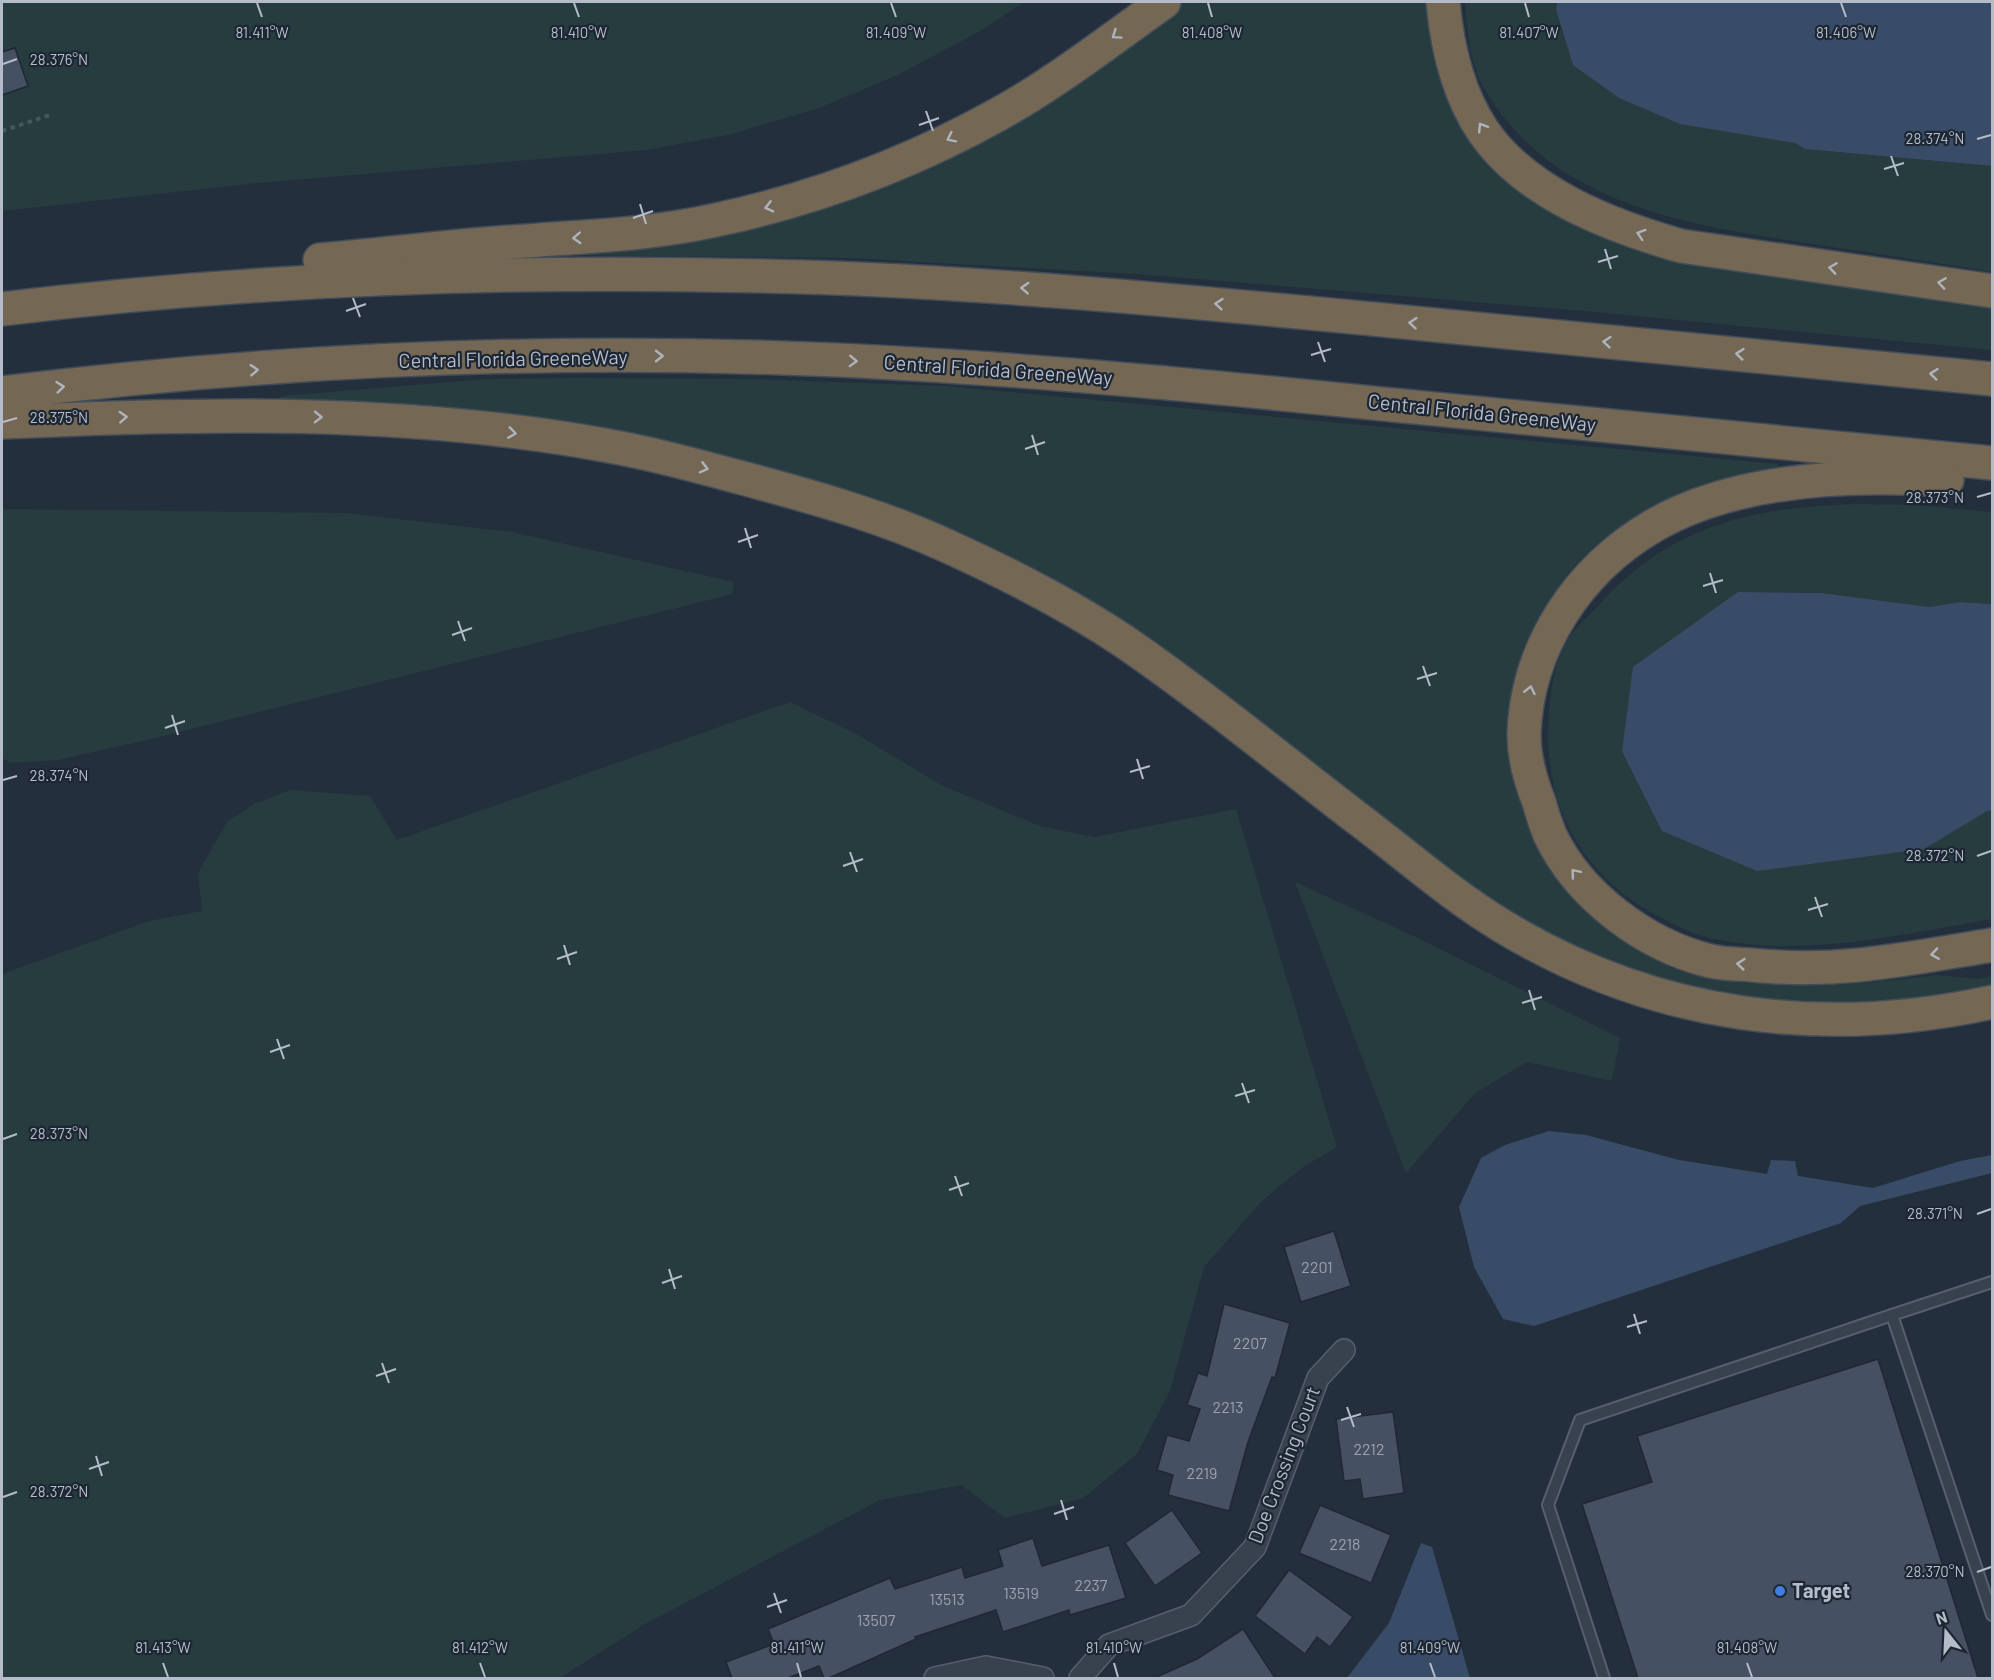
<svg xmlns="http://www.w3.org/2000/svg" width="1994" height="1680" font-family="Barlow,sans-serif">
<rect width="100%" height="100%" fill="#242f3e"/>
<g fill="#263c3f">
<polygon points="2,2 1024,2 982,30 898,75 819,108 728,135 647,150 258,183 2,211"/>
<polygon points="1177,2 1428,2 1431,46 1441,76 1563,218 1599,235 1646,252 1689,262 1858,289 1992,306 1992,350 1585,311 1136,274 850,258 559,255 787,211"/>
<path d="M1465,2H1557L1556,9L1805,149L1992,166V272C1933,262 1873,253 1813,244C1694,226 1556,207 1487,93C1470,67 1467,32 1465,2Z"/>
<path d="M578,378L749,379L946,386L1778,464V471C1745,482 1712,493 1678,504C1664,509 1648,512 1635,519C1560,555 1512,649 1510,730C1509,765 1519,799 1531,832L1704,975L1745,983L1803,986L1867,983L1937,975L1978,979L1992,976V988L1864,1006L1748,1002L1652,981L1527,928L1197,680L794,480L283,408L280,396L487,379Z"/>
<path d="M1858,504L1914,505L1992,512V604L1960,602L1930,607L1821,593L1738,592L1987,811H1992V919C1902,934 1810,957 1719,940C1696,936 1673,925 1654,914C1582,874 1547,810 1548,729C1549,701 1552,671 1565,645C1573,628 1588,617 1600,604C1671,524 1756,507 1858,504Z"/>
<polygon points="2,509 345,513 512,532 734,582 732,594 677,608 151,739 58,760 11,763 2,758"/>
<polygon points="790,702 858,735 941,785 1040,826 1094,837 1236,809 1337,1147 1303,1167 1263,1200 1204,1267 1170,1391 1137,1454 1083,1498 1005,1518 961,1485 880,1500 645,1624 560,1678 2,1678 2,974 149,921 202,911 198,873 227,822 254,804 290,790 370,796 397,840"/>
<polygon points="1295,882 1418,938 1620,1038 1612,1081 1527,1062 1475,1093 1406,1173"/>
</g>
<g fill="#394c67">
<polygon points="1557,2 1992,2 1992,166 1805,149 1795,143 1680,124 1619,98 1573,65 1556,9"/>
<polygon points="1738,592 1821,593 1930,607 1960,602 1992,604 1992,811 1987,811 1924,849 1757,871 1662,831 1622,751 1633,667"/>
<polygon points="1549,1131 1586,1135 1679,1160 1767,1174 1771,1160 1795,1161 1798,1176 1873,1188 1960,1161 1992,1155 1992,1173 1860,1206 1841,1223 1534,1326 1503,1319 1474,1267 1459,1207 1481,1158 1505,1145"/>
<polygon points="1421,1543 1432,1547 1470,1678 1347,1678 1389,1623"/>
</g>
<g fill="#455162" stroke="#1f2835" stroke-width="1.5">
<polygon points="15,48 28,86 2,95 2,52"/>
<polygon points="1334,1231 1351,1286 1301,1302 1284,1247"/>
<polygon points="1224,1304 1290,1323 1275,1378 1272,1377 1248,1442 1229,1511 1168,1495 1173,1475 1157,1470 1167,1435 1189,1441 1200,1409 1187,1405 1198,1373 1207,1376"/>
<polygon points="1878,1359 1978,1678 1638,1678 1582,1504 1652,1482 1637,1436"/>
<polygon points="1393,1412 1404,1493 1363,1499 1360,1479 1344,1481 1336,1419"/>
<polygon points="1320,1505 1391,1535 1371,1583 1299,1553"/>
<polygon points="1172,1510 1202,1553 1155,1586 1125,1543"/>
<polygon points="1033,1538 1042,1566 1109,1545 1126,1598 1070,1615 1069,1610 1003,1632 996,1610 915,1637 916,1639 829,1678 824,1678 819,1666 788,1678 732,1678 726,1662 774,1644 768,1629 890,1578 895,1589 962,1567 965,1578 1003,1566 998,1550"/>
<polygon points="1289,1570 1353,1617 1330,1647 1317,1637 1305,1654 1255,1616"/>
<polygon points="1243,1629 1275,1678 1154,1678 1197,1659"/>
</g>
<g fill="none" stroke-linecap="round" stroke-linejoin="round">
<defs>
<g id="service">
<polyline points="1992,1282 1892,1315 1992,1615"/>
<polyline points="1604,1678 1548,1505 1580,1420 1892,1315"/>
</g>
<g id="minor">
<polyline points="935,1678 986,1667 1043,1678"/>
<polyline points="1080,1678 1109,1645 1191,1615 1255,1547 1318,1378 1344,1350"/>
</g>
<g id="motorway">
<path d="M1443,2C1447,46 1458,94 1483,131C1526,194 1611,226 1681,246L1992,291"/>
<path d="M320,260C389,254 458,245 527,241C591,236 654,234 716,220C815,199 911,163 999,114C1057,82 1110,40 1164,2"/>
<path d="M2,309C267,277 536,269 803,277C994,283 1183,301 1373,319C1580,339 1786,359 1992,379"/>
<path d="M2,393C303,356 610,346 913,364C1074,373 1233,389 1393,405C1593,424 1793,444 1992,463"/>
<path d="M2,422C202,413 405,409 604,445C656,454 709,469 761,483C823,500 886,518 945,545C1007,573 1068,604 1125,642C1205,697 1280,759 1357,818C1405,854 1452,896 1504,927C1655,1018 1823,1039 1992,1002"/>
<path d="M1947,480C1854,474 1735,478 1653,526C1578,570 1527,647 1524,734C1524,757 1531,782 1539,802C1542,813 1546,825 1550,835C1579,896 1645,945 1710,961C1723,964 1737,964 1751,965C1838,974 1907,959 1992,945"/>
</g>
</defs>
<use href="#service" stroke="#565f6c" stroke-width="14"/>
<use href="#minor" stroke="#565f6c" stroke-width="24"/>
<use href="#motorway" stroke="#434c59" stroke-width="36"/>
<polyline stroke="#44595c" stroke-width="4" stroke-dasharray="4.5 4.5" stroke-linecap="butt" points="2,131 50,115"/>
<use href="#service" stroke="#38414e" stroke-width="10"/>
<use href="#minor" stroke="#38414e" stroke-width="21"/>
<use href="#motorway" stroke="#746855" stroke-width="33"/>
</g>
<defs><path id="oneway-chevron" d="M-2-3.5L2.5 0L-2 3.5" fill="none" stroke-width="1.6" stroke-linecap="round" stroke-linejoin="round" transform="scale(1.5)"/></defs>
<g stroke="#aeb4bd">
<use href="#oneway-chevron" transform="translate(1116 35) rotate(145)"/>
<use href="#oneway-chevron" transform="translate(1482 127) rotate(-122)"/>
<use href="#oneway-chevron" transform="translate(951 138) rotate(154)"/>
<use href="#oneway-chevron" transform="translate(769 207) rotate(166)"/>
<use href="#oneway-chevron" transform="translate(1641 234) rotate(-162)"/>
<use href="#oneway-chevron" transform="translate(577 238) rotate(177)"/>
<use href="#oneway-chevron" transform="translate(1833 268) rotate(-172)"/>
<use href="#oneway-chevron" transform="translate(1942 283) rotate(-172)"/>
<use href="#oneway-chevron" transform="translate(1025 288) rotate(-177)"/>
<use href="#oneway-chevron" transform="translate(1219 304) rotate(-175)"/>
<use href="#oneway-chevron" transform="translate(1413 323) rotate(-175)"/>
<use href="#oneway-chevron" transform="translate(1607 342) rotate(-175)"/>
<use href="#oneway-chevron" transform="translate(1740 354) rotate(-174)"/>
<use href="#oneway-chevron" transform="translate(659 356)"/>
<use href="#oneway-chevron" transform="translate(853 361) rotate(2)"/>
<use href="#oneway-chevron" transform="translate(254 370) rotate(-4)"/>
<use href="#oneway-chevron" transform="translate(1934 374) rotate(-174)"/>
<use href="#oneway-chevron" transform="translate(60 387) rotate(-6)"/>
<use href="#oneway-chevron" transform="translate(123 417) rotate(-3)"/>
<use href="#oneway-chevron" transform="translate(318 417) rotate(1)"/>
<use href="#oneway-chevron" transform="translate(512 433) rotate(8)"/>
<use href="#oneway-chevron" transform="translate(704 468) rotate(14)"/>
<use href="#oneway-chevron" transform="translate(1530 690) rotate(-78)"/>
<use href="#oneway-chevron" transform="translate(1575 873) rotate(-130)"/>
<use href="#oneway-chevron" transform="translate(1935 954) rotate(171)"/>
<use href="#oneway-chevron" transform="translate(1741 964) rotate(-174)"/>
</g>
<path fill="none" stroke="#b4bcc9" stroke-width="2" d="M257,3L262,17M574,3L579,17M891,3L896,17M1208,3L1212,17M1525,3L1529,17M1841,3L1846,17M3,64L17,59M926,111L933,131M919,125L939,118M1977,139L1991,135M1891,156L1898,176M1884,169L1904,163M640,204L646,224M633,218L653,211M1605,249L1611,269M1598,262L1618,256M353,298L360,317M346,311L366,304M1318,342L1325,362M1311,355L1331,349M3,422L17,418M1032,435L1038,455M1025,449L1045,442M1977,497L1991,493M745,528L751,548M738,542L758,535M1710,573L1716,593M1703,586L1723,580M458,621L465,641M452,635L472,628M1423,666L1430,686M1417,679L1437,673M172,715L178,735M165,728L185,721M1137,759L1143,779M1130,772L1150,766M3,780L17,776M850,852L857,872M1977,856L1991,851M843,866L863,859M1815,897L1822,917M1808,910L1828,904M564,945L570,965M557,959L577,952M1529,990L1535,1010M1522,1003L1542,997M277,1039L284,1059M270,1052L290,1045M1242,1083L1249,1103M1235,1096L1255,1090M3,1139L17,1134M955,1176L962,1196M949,1190L969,1183M1977,1214L1991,1209M669,1269L675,1289M662,1283L682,1276M1634,1314L1640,1334M1627,1327L1647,1321M382,1363L389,1383M376,1376L396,1369M1347,1407L1354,1427M1341,1420L1361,1414M96,1456L102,1476M89,1469L109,1462M3,1497L17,1492M1061,1500L1067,1520M1054,1514L1074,1507M1977,1572L1991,1567M774,1593L781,1613M767,1607L787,1600M163,1663L168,1677M480,1663L485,1677M797,1663L801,1677M1114,1663L1118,1677M1430,1663L1435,1677M1747,1663L1752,1677"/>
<circle fill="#3f7fe0" stroke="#1d2633" stroke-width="2" cx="1780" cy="1591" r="6"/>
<g text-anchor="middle" stroke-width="4.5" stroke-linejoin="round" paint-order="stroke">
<g font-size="16" fill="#98a1af">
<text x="1317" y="1273">2201</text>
<text x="1250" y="1349">2207</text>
<text x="1228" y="1413">2213</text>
<text x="1369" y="1455">2212</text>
<text x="1202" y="1479">2219</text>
<text x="1345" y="1550">2218</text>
<text x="1091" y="1591">2237</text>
<text x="1021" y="1599">13519</text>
<text x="947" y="1605">13513</text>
<text x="876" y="1626">13507</text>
</g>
<g font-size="20" fill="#b4bcc9" stroke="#1d2633">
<text transform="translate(513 359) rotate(-1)" y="7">Central Florida GreeneWay</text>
<text transform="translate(998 370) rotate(4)" y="7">Central Florida GreeneWay</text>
<text transform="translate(1482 413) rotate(6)" y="7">Central Florida GreeneWay</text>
<text transform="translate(1284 1465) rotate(-69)" y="7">Doe Crossing Court</text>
</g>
<g font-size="20" font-weight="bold" fill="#b4bcc9" stroke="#1d2633" text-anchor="start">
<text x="1792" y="1598">Target</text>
</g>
</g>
<g font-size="15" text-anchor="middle" fill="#b4bcc9" stroke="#1d2633" stroke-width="4.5" stroke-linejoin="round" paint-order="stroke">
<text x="262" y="38">81.411°W</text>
<text x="579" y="38">81.410°W</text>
<text x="896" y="38">81.409°W</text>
<text x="1212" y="38">81.408°W</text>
<text x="1529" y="38">81.407°W</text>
<text x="1846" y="38">81.406°W</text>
<text x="59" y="65">28.376°N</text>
<text x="1935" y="144">28.374°N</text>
<text x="59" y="423">28.375°N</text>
<text x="1935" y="503">28.373°N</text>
<text x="59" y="781">28.374°N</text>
<text x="1935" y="861">28.372°N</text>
<text x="59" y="1139">28.373°N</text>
<text x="1935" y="1219">28.371°N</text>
<text x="59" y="1497">28.372°N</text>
<text x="1935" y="1577">28.370°N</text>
<text x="163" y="1653">81.413°W</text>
<text x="480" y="1653">81.412°W</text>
<text x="797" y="1653">81.411°W</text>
<text x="1114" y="1653">81.410°W</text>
<text x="1430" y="1653">81.409°W</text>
<text x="1747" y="1653">81.408°W</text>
</g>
<rect width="1994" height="1680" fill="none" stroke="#b4bcc9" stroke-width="6"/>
<g transform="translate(1946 1632) rotate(342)" stroke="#1d2633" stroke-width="4.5" paint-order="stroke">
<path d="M0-4.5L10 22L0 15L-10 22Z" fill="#b4bcc9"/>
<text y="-9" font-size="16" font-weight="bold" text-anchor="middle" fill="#b4bcc9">N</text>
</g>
</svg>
